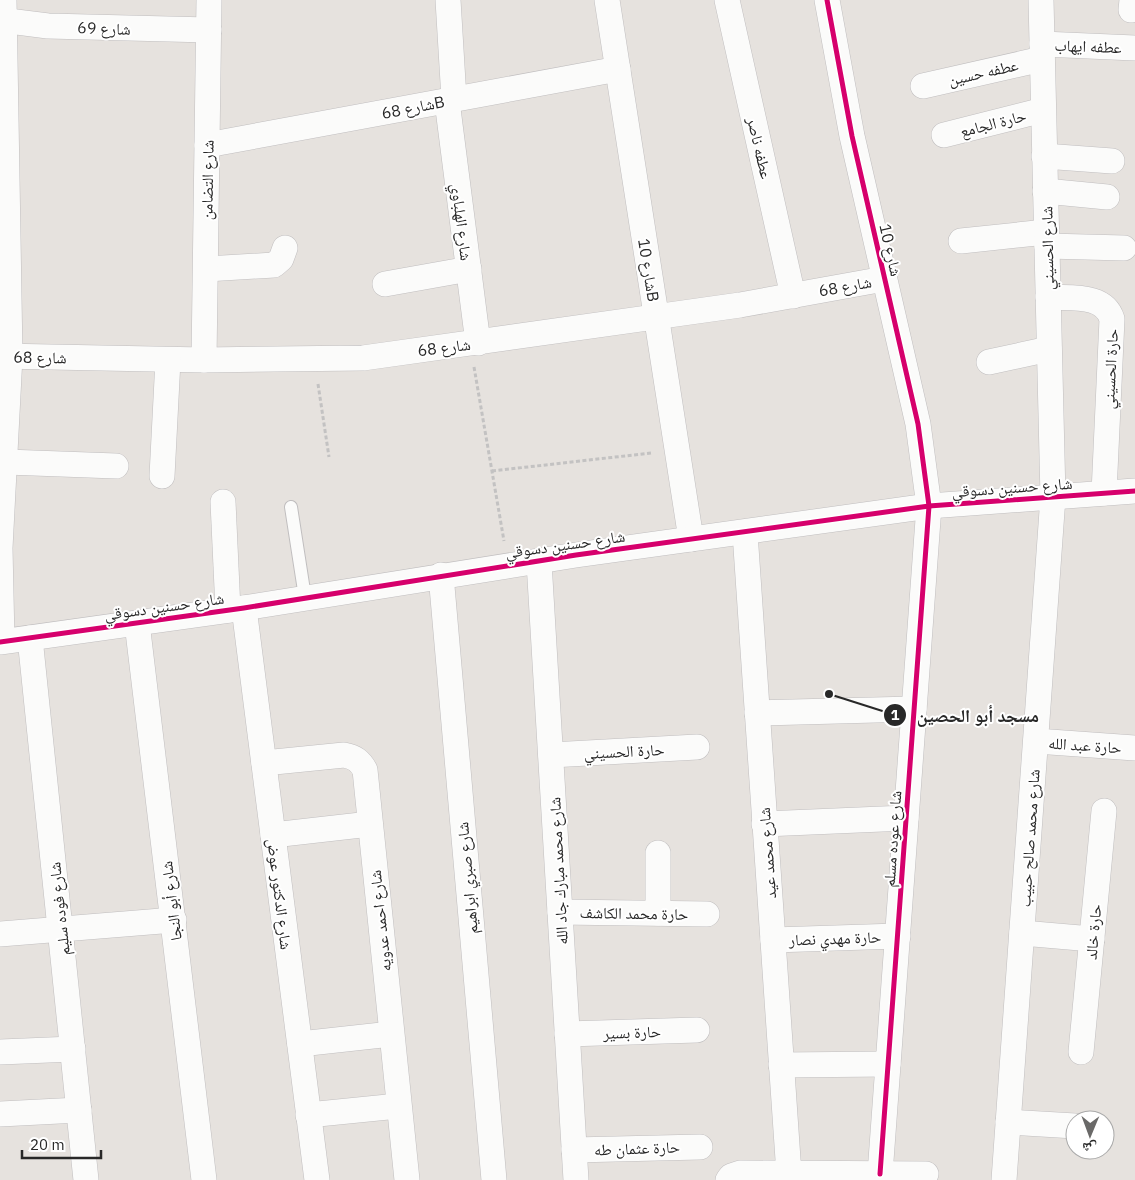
<svg xmlns="http://www.w3.org/2000/svg" width="1135" height="1180" font-family="'IBM Plex Sans','Noto Naskh Arabic',sans-serif">
<rect width="100%" height="100%" fill="#e6e2de"/>
<g fill="none" stroke-linecap="round" stroke-linejoin="round">
<defs>
<polyline id="service" points="291,507 305,597"/>
<g id="minor">
<polyline points="448,0 454,99"/>
<polyline points="607,0 691,539"/>
<polyline points="727,0 793,296"/>
<polyline points="827,0 852,136 918,424 929,506 880,1174"/>
<polyline points="1131,10 1132,0"/>
<polyline points="0,20 48,26 209,30"/>
<polyline points="1042,44 1135,48"/>
<polyline points="923,86 1042,59"/>
<polyline points="447,101 478,343"/>
<polyline points="944,135 1043,110"/>
<polyline points="207,145 618,69"/>
<polyline points="1044,156 1112,161"/>
<polyline points="1045,191 1107,197"/>
<polyline points="961,241 1046,232"/>
<polyline points="1047,246 1124,248"/>
<polyline points="206,269 274,265 281,259 285,248"/>
<polyline points="385,284 469,269"/>
<path d="M1048,297C1070,299 1104,293 1112,319L1104,493"/>
<polyline points="0,356 204,360 363,358 740,305 884,279"/>
<polyline points="204,360 209,0"/>
<polyline points="989,362 1049,349"/>
<polyline points="6,462 116,466"/>
<polyline points="162,476 168,360"/>
<polyline points="223,502 228,610"/>
<polyline points="745,533 789,1174"/>
<polyline points="539,562 576,1180"/>
<polyline points="441,575 494,1180"/>
<polyline points="244,608 317,1180"/>
<polyline points="137,623 204,1180"/>
<polyline points="30,638 86,1180"/>
<polyline points="2,641 0,548 10,356 4,0"/>
<polyline points="0,642 244,608 576,555 929,506 1135,491"/>
<polyline points="757,713 914,709"/>
<polyline points="1036,741 1135,748"/>
<polyline points="551,755 697,747"/>
<path d="M264,763L344,755C355,757 360,761 365,770L407,1180"/>
<polyline points="764,824 906,818"/>
<polyline points="273,835 370,824"/>
<polyline points="658,853 658,913"/>
<polyline points="560,912 707,914"/>
<polyline points="1022,933 1092,939"/>
<polyline points="0,934 174,920"/>
<polyline points="773,940 898,936"/>
<polyline points="567,1034 697,1030"/>
<polyline points="300,1044 391,1034"/>
<polyline points="0,1052 73,1049"/>
<polyline points="1081,1052 1104,811"/>
<polyline points="781,1065 888,1064"/>
<polyline points="0,1114 79,1110"/>
<polyline points="308,1115 398,1106"/>
<polyline points="1008,1122 1075,1126"/>
<polyline points="574,1150 700,1147"/>
<polyline points="728,1180 731,1176 740,1173 926,1174"/>
<polyline points="1004,1180 1053,497 1041,0"/>
</g>
</defs>
<use href="#service" stroke="#c0bebf" stroke-width="14"/>
<use href="#minor" stroke="#c0bebf" stroke-width="26"/>
<g stroke="#c3c2c2" stroke-width="3" stroke-dasharray="4 2.5" stroke-linecap="butt">
<polyline points="474,367 504,541"/>
<polyline points="318,384 329,457"/>
<polyline points="492,471 651,453"/>
</g>
<use href="#service" stroke="#fbfbfa" stroke-width="12"/>
<use href="#minor" stroke="#fbfbfa" stroke-width="25"/>
<defs>
<g id="cycleway">
<polyline points="827,0 852,136 918,424 929,506 880,1174"/>
<polyline points="0,642 244,608 576,555 929,506 1135,491"/>
</g>
</defs>
<use href="#cycleway" stroke="#fff" stroke-width="8"/>
<use href="#cycleway" stroke="#d6006c" stroke-width="5"/>
</g>
<g text-anchor="middle" stroke-width="4" stroke-linejoin="round" paint-order="stroke">
<g font-size="16" fill="#282828" stroke="#fff">
<text transform="translate(104 28) rotate(2)" y="6">شارع 69</text>
<text transform="translate(1088 46) rotate(2)" y="6">عطفه ايهاب</text>
<text transform="translate(983 72) rotate(-13)" y="6">عطفه حسين</text>
<text transform="translate(413 107) rotate(-11)" y="6">شارع 68B</text>
<text transform="translate(993 123) rotate(-14)" y="6">حارة الجامع</text>
<text transform="translate(760 148) rotate(77)" y="6">عطفه ناصر</text>
<text transform="translate(207 180) rotate(-89)" y="6">شارع التضامن</text>
<text transform="translate(462 222) rotate(83)" y="6">شارع الهلباوي</text>
<text transform="translate(1047 248) rotate(-91)" y="6">شارع الحسيني</text>
<text transform="translate(891 250) rotate(77)" y="6">شارع 10</text>
<text transform="translate(649 270) rotate(81)" y="6">شارع 10B</text>
<text transform="translate(845 286) rotate(-10)" y="6">شارع 68</text>
<text transform="translate(444 347) rotate(-7)" y="6">شارع 68</text>
<text transform="translate(40 357) rotate(1)" y="6">شارع 68</text>
<text transform="translate(1110 369) rotate(-87)" y="6">حارة الحسيني</text>
<text transform="translate(1012 487) rotate(-4)" y="6">شارع حسنين دسوقي</text>
<text transform="translate(565 544) rotate(-8)" y="6">شارع حسنين دسوقي</text>
<text transform="translate(164 606) rotate(-8)" y="6">شارع حسنين دسوقي</text>
<text transform="translate(1085 745) rotate(4)" y="6">حارة عبد الله</text>
<text transform="translate(624 751) rotate(-3)" y="6">حارة الحسيني</text>
<text transform="translate(1029 838) rotate(-86)" y="6">شارع محمد صالح حبيب</text>
<text transform="translate(892 839) rotate(-86)" y="6">شارع عوده مسلم</text>
<text transform="translate(767 853) rotate(-94)" y="6">شارع محمد عيد</text>
<text transform="translate(558 871) rotate(-93)" y="6">شارع محمد مبارك جاد الله</text>
<text transform="translate(467 878) rotate(-95)" y="6">شارع صبري ابراهيم</text>
<text transform="translate(280 894) rotate(83)" y="6">شارع الدكتور عوض</text>
<text transform="translate(171 901) rotate(-97)" y="6">شارع أبو النجا</text>
<text transform="translate(59 909) rotate(-96)" y="6">شارع فوده سليم</text>
<text transform="translate(634 913) rotate(1)" y="6">حارة محمد الكاشف</text>
<text transform="translate(380 921) rotate(-96)" y="6">شارع احمد عدويه</text>
<text transform="translate(1093 932) rotate(-85)" y="6">حارة خالد</text>
<text transform="translate(835 938) rotate(-2)" y="6">حارة مهدي نصار</text>
<text transform="translate(632 1032) rotate(-2)" y="6">حارة بسير</text>
<text transform="translate(637 1148) rotate(-2)" y="6">حارة عثمان طه</text>
</g>
</g>
<path fill="none" stroke="#282828" stroke-width="2" d="M829 694L895 715"/>
<g fill="#282828" stroke="#fff" stroke-width="2">
<circle cx="829" cy="694" r="5"/>
<circle cx="895" cy="715" r="12"/>
</g>
<g font-size="15" text-anchor="middle" font-weight="bold" fill="#fff">
<text x="895" y="720">1</text>
</g>
<g font-size="18" text-anchor="middle" font-weight="bold" fill="#282828" stroke="#fff" stroke-width="4" stroke-linejoin="round" paint-order="stroke">
<text x="978" y="722">مسجد أبو الحصين</text>
</g>
<g transform="translate(1090 1135) rotate(181)"><circle r="24" fill="#ffffff" stroke="#a9a9a9"/>
<path d="M0-4L9 19L0 12L-9 19Z" fill="#6a6968"/>
<text y="-8" font-size="14" font-weight="bold" text-anchor="middle" fill="#282828">ش</text>
</g>
<path d="M22 1150v8h79v-8" fill="none" stroke="#282828" stroke-width="2.5"/>
<text x="30" y="1150" font-size="15" fill="#282828" stroke="#ffffff" stroke-width="4" paint-order="stroke">20 m</text>
</svg>
